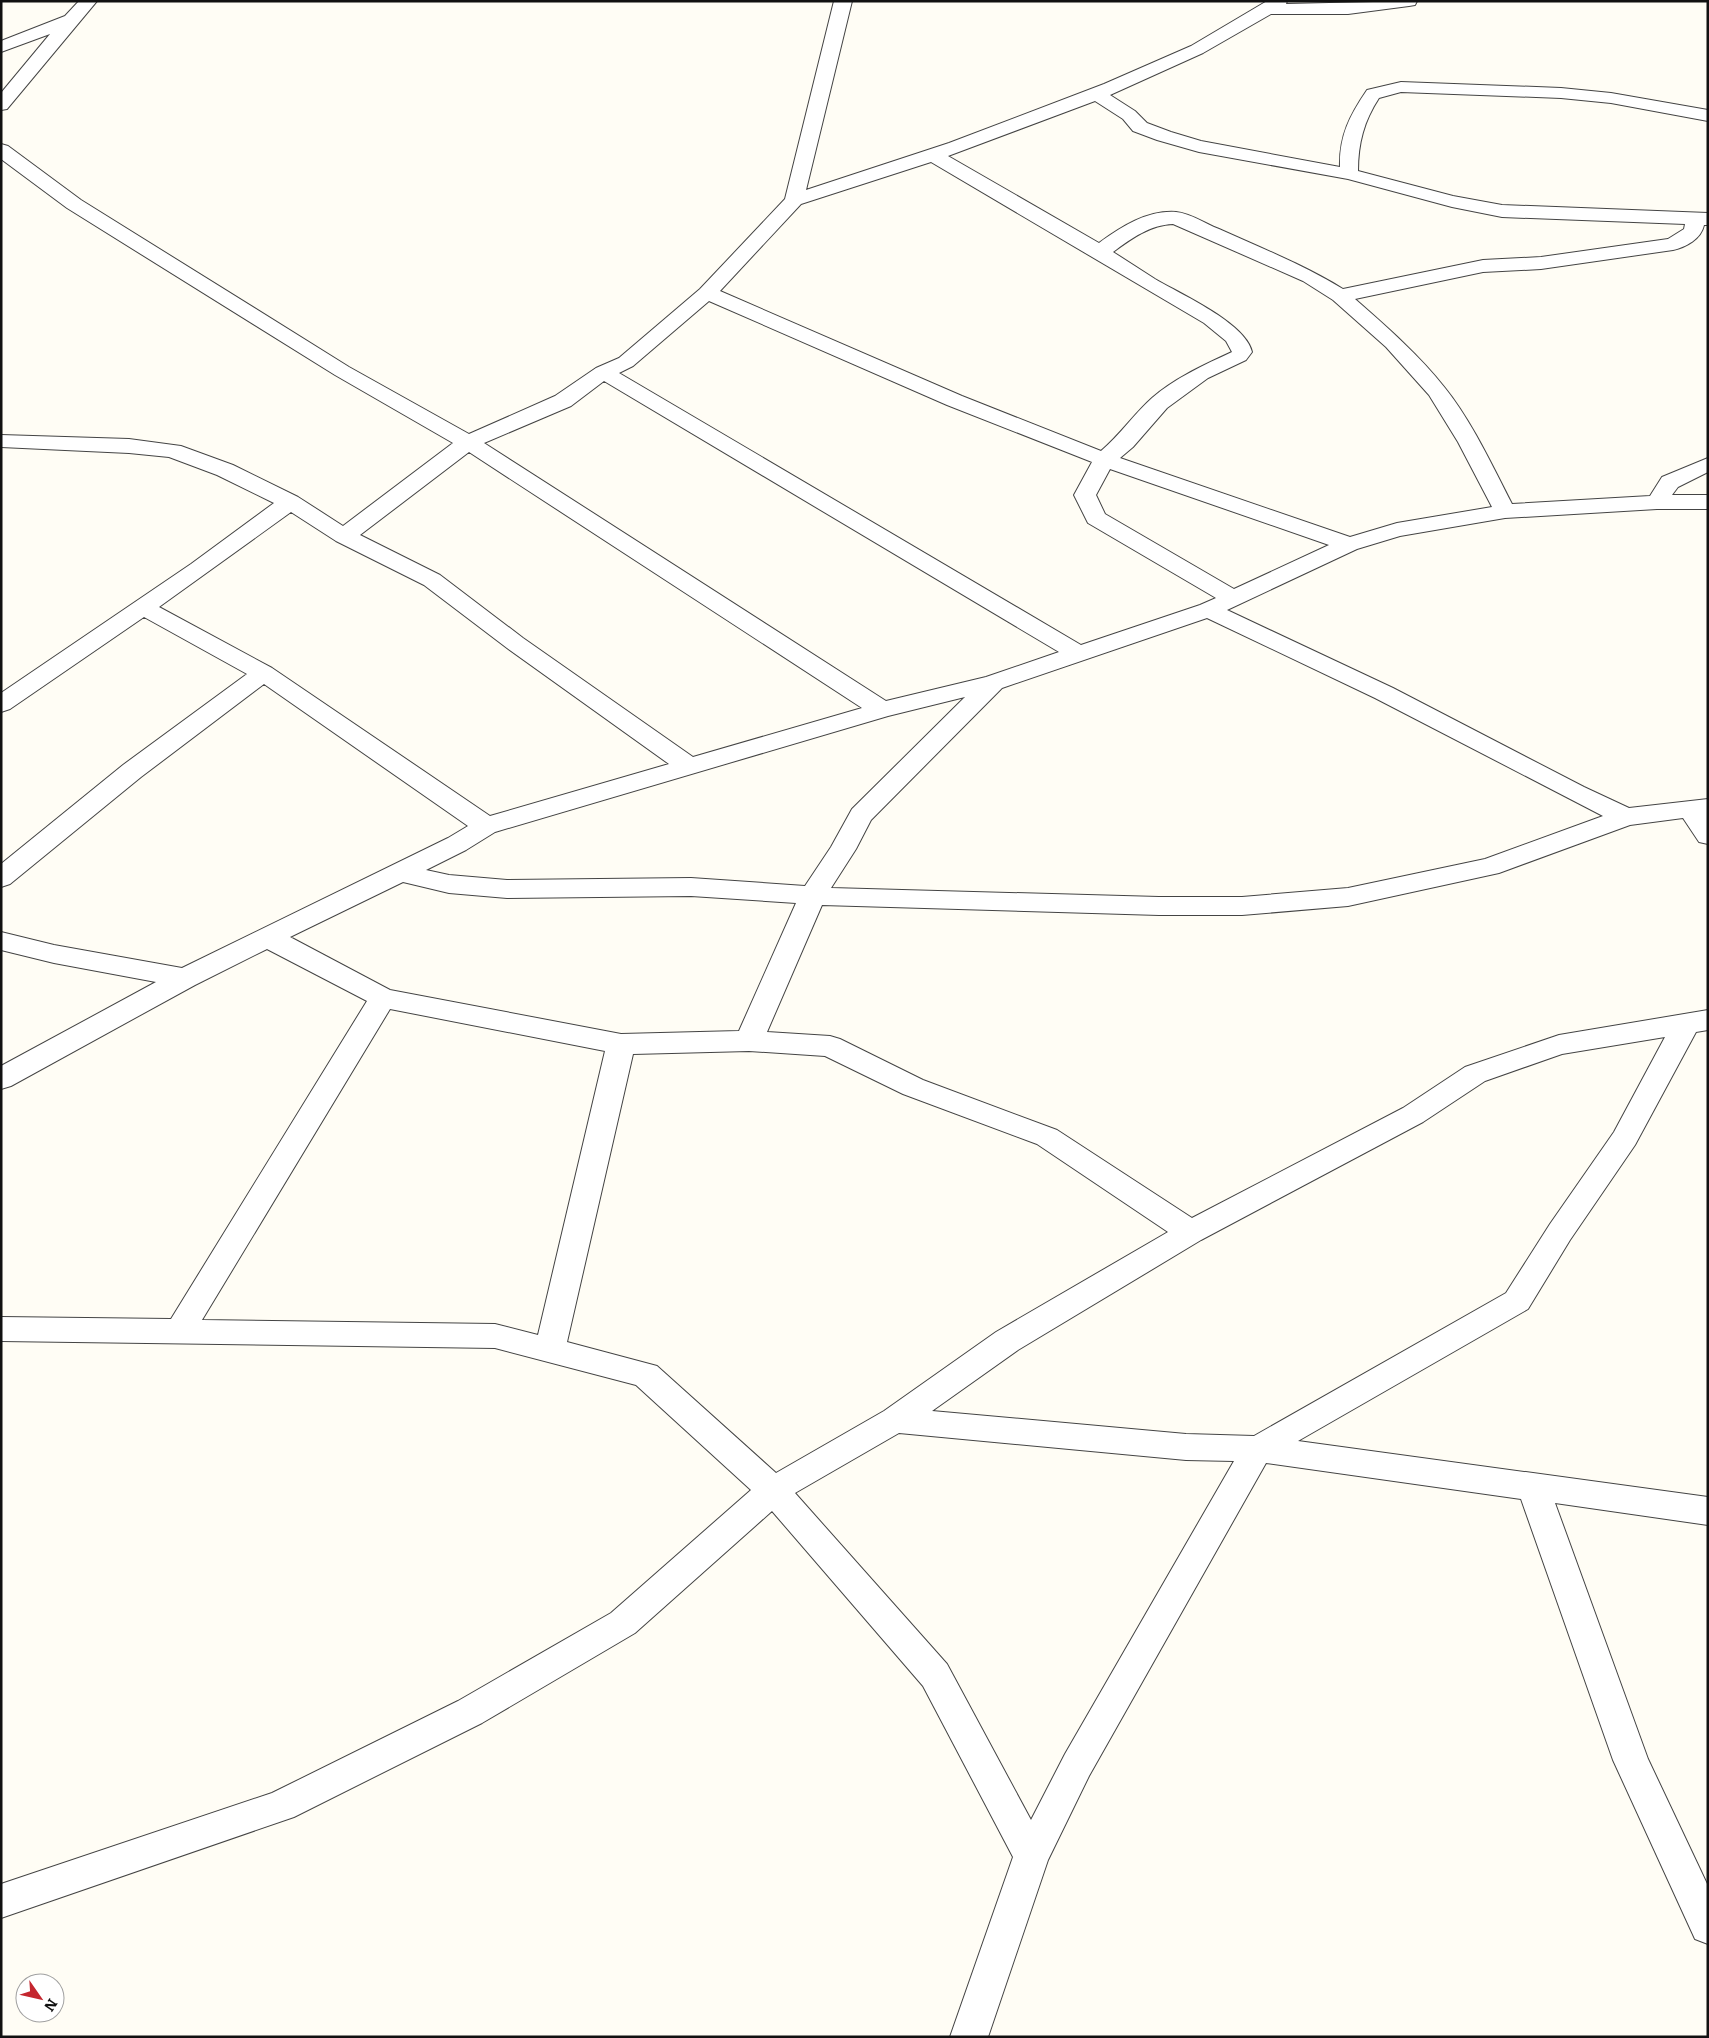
<svg xmlns="http://www.w3.org/2000/svg" width="1709" height="2038" font-family="Literata,serif">
<rect width="100%" height="100%" fill="#fffdf5"/>
<g fill="none" stroke-linecap="round" stroke-linejoin="round">
<defs>
<g id="minor">
<polygon points="79,1 97,1 7,109 1,110 1,93 50,34 1,52 1,41 65,16"/>
<path d="M834,1H852L806,190L949,143L1104,84L1191,46L1267,1H1287L1286,4L1417,1L1415,5L1409,6L1348,14H1271L1203,53L1110,95L1135,111L1147,123L1171,132L1201,141L1340,167C1339,136 1350,115 1367,90L1401,82L1561,88L1611,93L1708,110V121L1611,103L1561,98L1401,92L1379,98C1364,121 1358,143 1358,171L1453,196L1502,205L1708,213V225H1704C1701,239 1686,247 1673,250L1541,269L1483,272L1355,299C1387,327 1419,355 1445,388C1471,420 1493,467 1512,504L1650,496L1662,477L1708,458V472L1678,487L1672,495H1708V509H1657L1505,518L1400,536L1357,549L1227,610L1393,688L1584,787L1629,808L1708,799V844L1699,842L1683,818L1630,825L1499,873L1348,906L1242,915H1159L822,905L767,1032L830,1036L840,1039L923,1080L1057,1130L1192,1218L1403,1108L1465,1067L1559,1035L1708,1010V1030L1696,1032L1635,1145L1570,1240L1528,1309L1298,1441L1708,1497V1525L1555,1503L1648,1759L1708,1886V1944L1695,1939L1613,1760L1521,1499L1266,1463L1089,1776L1048,1860L988,2037H950L1013,1857L923,1686L772,1511L635,1633L482,1723L294,1817L1,1918V1884L272,1793L458,1701L611,1613L751,1490L636,1385L495,1348L1,1341V1317L171,1319L367,1001L267,949L195,985L11,1086L1,1089V1066L156,982L54,963L1,950V932L54,945L182,968L448,838L468,826L264,684L141,777L10,884L1,887V864L123,765L247,674L144,617L10,709L1,712V693L191,564L274,503L217,475L169,457L129,453L1,447V435L129,439L181,446L233,465L298,497L343,526L453,443L335,375L67,208L1,159V144L8,146L81,200L349,367L469,434L555,396L596,368L619,358L700,289L785,199ZM1095,101L1123,119L1133,131L1157,140L1199,152L1348,179L1452,207L1502,217L1685,224L1684,229L1668,239L1541,257L1483,260L1343,289C1304,265 1261,248 1219,229C1206,224 1190,213 1176,212C1147,210 1121,227 1099,243L948,156ZM931,162L1204,323L1226,341L1232,352C1204,365 1175,378 1152,398C1134,414 1120,435 1101,451L962,396L720,291L801,204ZM1173,224L1303,281L1333,300L1386,347L1429,395L1458,442L1492,507L1397,523L1350,537L1120,458L1133,447L1167,408L1208,378L1246,360L1252,352C1246,323 1180,294 1155,279C1141,270 1127,261 1113,252C1132,238 1150,225 1173,224ZM709,301L947,405L1092,462L1074,495L1088,523L1216,598L1200,605L1081,645L619,373L633,366ZM604,381L1059,652L986,677L886,701L484,443L571,406ZM469,452L862,708L693,757L523,638L440,575L360,535ZM1110,469L1329,545L1234,589L1105,514L1096,495ZM291,512L336,541L424,585L507,648L669,764L490,816L272,668L159,607ZM1207,618L1375,698L1603,816L1485,859L1348,888L1242,897H1159L831,888L856,849L871,820L1002,688ZM965,697L852,809L831,847L805,886L691,878L507,880L449,875L426,870L466,850L495,832L888,716ZM403,882L449,893L507,898L691,896L796,903L739,1031L621,1034L390,990L290,937ZM390,1009L605,1051L538,1335L495,1324L202,1320ZM1665,1037L1614,1132L1550,1224L1506,1293L1254,1436L1186,1434L932,1411L1018,1350L1201,1240L1423,1122L1485,1081L1562,1054ZM749,1051L825,1056L903,1094L1037,1144L1168,1232L996,1332L884,1411L776,1473L657,1366L567,1342L633,1054ZM899,1433L1186,1460L1234,1461L1065,1754L1031,1820L947,1664L795,1493Z"/>
</g>
</defs>
<use href="#minor" stroke="#444" stroke-width="2"/>
<use href="#minor" fill="#fff" fill-rule="evenodd"/>
</g>
<rect width="1709" height="2038" fill="none" stroke="#111111" stroke-width="5"/>
<g transform="translate(40 1998) rotate(124)"><circle r="24" fill="#ffffff" stroke="#a0a0a0"/>
<path d="M0-4L9 19L0 12L-9 19Z" fill="#c4262e"/>
<text y="-8" font-size="14" font-weight="bold" text-anchor="middle" fill="#111111">N</text>
</g>
</svg>
